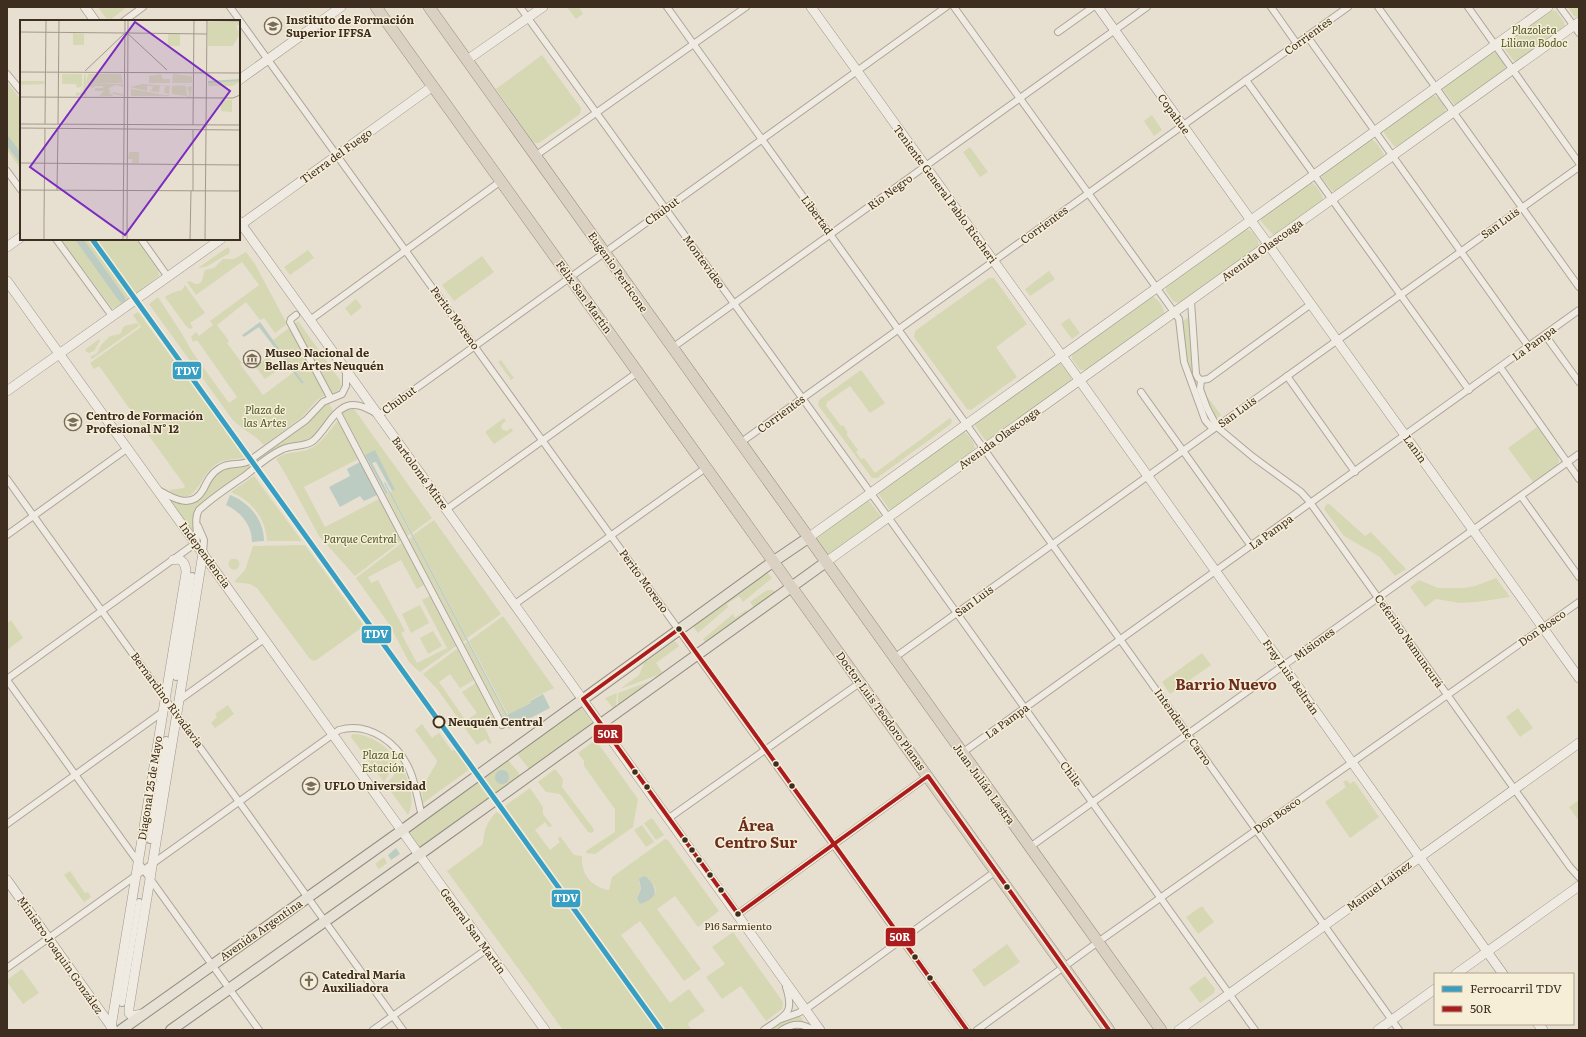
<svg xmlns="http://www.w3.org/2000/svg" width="1586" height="1037" font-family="Literata,serif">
<rect width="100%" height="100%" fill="#e7e0d1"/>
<g fill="#d6d7b3" fill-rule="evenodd">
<polygon points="98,7 127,7 111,19 106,18"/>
<polygon points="567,7 579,7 583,14 576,19"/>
<polygon points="1568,7 1579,7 1579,17 1574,16"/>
<polygon points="1551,10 1556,11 1564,22 1565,27 1517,62 1514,61 1504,48 1505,43"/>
<polygon points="1491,52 1496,53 1504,64 1506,70 1457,105 1454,104 1444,91 1443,88"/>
<polygon points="542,55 581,108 580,114 539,143 534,143 496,89"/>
<polygon points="7,82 21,100 21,169 7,150"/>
<path d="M1433,95C1439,97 1445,106 1446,112L1397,147L1394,146L1384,133V130Z"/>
<polygon points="1152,115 1162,130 1154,136 1144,121"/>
<path d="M1371,139C1376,141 1382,150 1384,155L1383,158L1335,192L1332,191L1322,178L1321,175Z"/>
<polygon points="970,147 988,172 980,177 963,152"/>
<path d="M1310,182C1316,184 1321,193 1323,198L1322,201L1275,235L1272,234L1261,221V218Z"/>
<path d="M1247,229C1253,231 1258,239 1259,245L1257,247L1180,303L1174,302L1166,291V286Z"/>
<polygon points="61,239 136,239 158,270 159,276 119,307 112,308"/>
<path d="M228,247L230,250L229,254C217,258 210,268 198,268Z"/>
<polygon points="308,250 314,258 290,275 284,267"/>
<path d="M246,252L255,264L287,324L275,333L264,318L260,320L246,302L217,325L229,341L227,343L242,363L240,364L263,395L294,372L302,384L304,383L273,340L289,328L325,395L318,399L302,417L264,445C254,434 241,429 232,419L149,304L158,297L182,334L191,350L229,403L237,397L197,340L193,342L191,337L196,332L199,336L213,325L210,321L259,285L242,262L196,295L187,282L190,281C203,290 202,278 205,270L214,268L223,259H234Z"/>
<polygon points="482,256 494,272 454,301 442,285"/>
<polygon points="1049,271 1055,279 1030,296 1025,289"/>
<polygon points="989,278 994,278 1027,324 996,347 1017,377 971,410 967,409 914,337 915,331"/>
<polygon points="185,285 205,313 190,323 193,328 190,329 186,326 165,297 172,293 182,290"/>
<path d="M1150,297H1154C1159,301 1165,308 1164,314L1086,370H1080L1072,359V354Z"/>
<polygon points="356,299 362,307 351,316 345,308"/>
<path d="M138,312L245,457C234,460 225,458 215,465C198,477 196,511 169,490L184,488L185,486L99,366L94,369L90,363L141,327L133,315Z"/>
<polygon points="1069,318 1080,333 1072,339 1061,324"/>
<polygon points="1187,318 1190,319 1194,379 1221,415 1204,427 1184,368 1178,325"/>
<polygon points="298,321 340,380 341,386 338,391 332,393 295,324"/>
<polygon points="137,323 139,326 92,359 90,357 97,353 101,345 110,336 120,334 124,326"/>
<polygon points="99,339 100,341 94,351 89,353 85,351 86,349"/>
<polygon points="268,357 278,370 265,379 255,366"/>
<polygon points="501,360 514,378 511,380 498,362"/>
<polygon points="1057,363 1062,364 1071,377 1071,381 988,441 985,440 974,424"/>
<polygon points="861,370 885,403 870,413 850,386 827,402 826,406 841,426 843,425 848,433 846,434 858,450 856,452 861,459 864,458 875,473 950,418 952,420 951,424 877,478 872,478 818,405 819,400"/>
<path d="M328,401L334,413L315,436L308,441L290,445L197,508C190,516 194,523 194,532L192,531L168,498L181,503H188C197,494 217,470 228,467C233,465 239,465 244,465Z"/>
<polygon points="349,409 354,409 432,518 412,533 390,492 394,490 375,451 365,455 342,412"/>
<polygon points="504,418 506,421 502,424 501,427 503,430 507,431 511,428 513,431 494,444 485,432"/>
<path d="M338,420L358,459L304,487L325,527L379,499L401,541L355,576L319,536L286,475L276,459C288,450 297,454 309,449C321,445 330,430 338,420Z"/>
<polygon points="1537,427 1558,456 1559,461 1557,465 1533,482 1508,448"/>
<path d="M963,431C968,434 975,443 975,449L892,510L889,509L878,493Z"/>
<path d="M254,476L302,541H267C266,519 252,501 231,492Z"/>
<polygon points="389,493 410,534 407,536 386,494"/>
<polygon points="868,500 881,516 881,519 828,555 815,538"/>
<polygon points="1328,503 1365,536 1371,532 1406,569 1395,576 1380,557 1344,536 1324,509 1326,505"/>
<polygon points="434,520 501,614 467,638 413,535"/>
<polygon points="412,537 466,640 463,642 409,539"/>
<polygon points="402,543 424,585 417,589 401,560 368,577 371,583 378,580 405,631 401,633 417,663 447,648 422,600 430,596 456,646 420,672 409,662 389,624 356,578"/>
<polygon points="305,545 364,626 315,661 310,659 257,588 250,584 234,582 245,570 253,546"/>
<circle cx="234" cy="564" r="5.5"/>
<polygon points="766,571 772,578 743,602 739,596 727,604 728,607 698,633 692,625"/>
<polygon points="1496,578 1510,597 1477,602 1460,603 1436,599 1425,607 1410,587 1419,580 1438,588 1464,588 1475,586"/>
<polygon points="767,590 773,590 777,593 755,609 750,602"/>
<polygon points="420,605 429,623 411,633 402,614"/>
<polygon points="746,610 748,614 706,644 703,639 733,614 735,618"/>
<polygon points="503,616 554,688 530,700 531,703 508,715 469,641"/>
<polygon points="11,620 23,638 7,650 7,623"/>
<polygon points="433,631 442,646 428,654 420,638"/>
<polygon points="675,641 679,646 656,663 662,672 658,675 620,689 639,675 644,663"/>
<polygon points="467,642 506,716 503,717 464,644"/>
<polygon points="457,649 474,680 460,688 450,674 439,682 466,721 477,713 462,692 476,683 494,719 483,724 492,743 489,744 486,739 477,745 438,690 423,674"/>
<polygon points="1202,653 1211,665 1170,694 1162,682"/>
<polygon points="648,682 649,683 618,705 618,693"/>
<polygon points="617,693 616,706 613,708 605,698"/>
<polygon points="228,705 234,714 215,728 211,723 217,717 215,714"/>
<polygon points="579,708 583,709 593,724 530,769 529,769 518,755 518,752"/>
<polygon points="1518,708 1533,728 1520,737 1506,717"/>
<polygon points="422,724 432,738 439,733 452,751 455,749 470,769 423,803 422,788 437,762 436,759 415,730"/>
<path d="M352,734C371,734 386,746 397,760L384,782L351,737Z"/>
<polygon points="594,741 597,742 638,799 633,827 595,854 586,853 586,851 615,832 615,809 584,766 584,761 578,753"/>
<polygon points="508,760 519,773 520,777 420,848 408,832"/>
<path d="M401,766C409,779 416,800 408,815L386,785Z"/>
<polygon points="555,769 563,779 562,787 593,828 594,831 592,833 588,832 560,794 546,792 538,782"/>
<polygon points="1347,780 1350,784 1354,781 1379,817 1350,838 1325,802 1346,787 1343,782"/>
<path d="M530,788L543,807V814L552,826L549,827L545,822L535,830L550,850L560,842L558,839L560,836L574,855L582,856C581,874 591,887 609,890L612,877L665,839L668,840L719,911L698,927L675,896L657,909L701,969L684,981L640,921L621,935L670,1003L689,989L705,1011L689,1022L688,1025L692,1030H666L505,806ZM648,878L655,887L656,892L640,904L637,897L641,889L639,881Z"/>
<polygon points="1579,800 1579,821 1569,807"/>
<path d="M497,812L502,815L657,1030H563L447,871L482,845C484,841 483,839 484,835C485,827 491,816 497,812Z"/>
<polygon points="652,818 664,835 656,840 644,823"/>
<polygon points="642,825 654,842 646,847 634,830"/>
<polygon points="384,857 387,863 379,869 375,864"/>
<polygon points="70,871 85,893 88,892 91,897 84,902 64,875"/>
<polygon points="1202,906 1214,922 1198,934 1186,917"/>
<polygon points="733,932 783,1002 782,1009 766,1021 741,986 722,999 706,977 725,964 712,947"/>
<polygon points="1007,944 1020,962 984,987 972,970"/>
<polygon points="22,969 39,993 23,1004 7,982 7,980"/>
<polygon points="1205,976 1215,989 1214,993 1200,1003 1189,988"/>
<path d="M800,1016L805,1023C792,1025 780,1030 768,1030L783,1021Z"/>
</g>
<g fill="#bcccc2">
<polygon points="260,322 304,383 302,384 259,327 244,337 242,335"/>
<polygon points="375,450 395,490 392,491 376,462 372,463 388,493 386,494 365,455"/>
<polygon points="360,462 377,495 364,501 360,496 340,507 329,487 350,476 347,469"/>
<polygon points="385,482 507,715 531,703 530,701 543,694 550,708 509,729 506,723 496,728 493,722 506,716 384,483"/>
<path d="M230,495C249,502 264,520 264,541L252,542C252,525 241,512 226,505Z"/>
<circle cx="502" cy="777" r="7"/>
<polygon points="396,848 400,854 391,860 388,855"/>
<path d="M644,876C647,877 649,879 651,882C660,894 652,900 640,904L637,898L641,889L639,879Z"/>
</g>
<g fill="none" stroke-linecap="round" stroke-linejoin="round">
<g stroke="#bcccc2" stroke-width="7">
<polyline points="7,140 21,159"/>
<polyline points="79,239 122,299"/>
</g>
<defs>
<g id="street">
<polyline points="230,7 967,1030"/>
<polyline points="520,7 888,517 1255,1030"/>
<polyline points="667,7 984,449 1399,1030"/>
<polyline points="954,7 1179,319 1184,362 1205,420 1213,429"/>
<polyline points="1271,7 1297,44"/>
<polyline points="1378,7 1579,287"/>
<polyline points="1468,7 1579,163"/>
<polyline points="1560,7 1579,33"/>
<polyline points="124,21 143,7"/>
<polyline points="1058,32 1093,7"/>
<polyline points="1307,36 1529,347"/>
<polyline points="7,74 21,91"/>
<polyline points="1246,80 1469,390"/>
<polyline points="535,156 746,7"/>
<polyline points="7,171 21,190"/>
<polyline points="56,239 112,316"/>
<polyline points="141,239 168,277"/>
<polyline points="1191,301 1196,374 1198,378 1201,380"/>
<polyline points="296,315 291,319 290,322 330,397"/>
<polyline points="310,320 501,181"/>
<polyline points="1545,335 1579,382"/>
<polyline points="672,348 1147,7"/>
<polyline points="1500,367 1579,479"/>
<polyline points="1287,376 1355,472"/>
<polyline points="1201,380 1200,389 1207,408 1217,427 1253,457 1301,492 1309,501 1570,867 1579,877"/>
<polyline points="1201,380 1208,379 1311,304"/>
<polyline points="1141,392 1251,546"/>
<polyline points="339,415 502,725"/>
<polyline points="740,443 1348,7"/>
<polyline points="7,479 403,1030"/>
<path d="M160,491C174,499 192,509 203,490C207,482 211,473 220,468C229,462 240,466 249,461L306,420L323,402L342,394L346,386V371"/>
<polyline points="1521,496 1579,577"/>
<polyline points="447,509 638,372"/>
<polyline points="198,526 204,540 203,553"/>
<polyline points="7,535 128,448"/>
<polyline points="515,604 707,467"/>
<polyline points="894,658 1579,167"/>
<polyline points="176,677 192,576"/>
<path d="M7,679L196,543C199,532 193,519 199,510C213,497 230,486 246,475C257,466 268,456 281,450C291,444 303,448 313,441C325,431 332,412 347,406C358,402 370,410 379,415L946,7"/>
<polyline points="7,680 259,1030"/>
<polyline points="178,701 264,639"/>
<polyline points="962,753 1579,310"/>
<polyline points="669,818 861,682"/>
<polyline points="7,824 164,711"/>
<polyline points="150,840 166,740"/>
<polyline points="1030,847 1579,454"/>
<polyline points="738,914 928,776"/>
<path d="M7,968L339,730C370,721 399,744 410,771C416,785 418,802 422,816"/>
<polyline points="122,1003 139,902"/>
<polyline points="781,1019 798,1013 806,1009 996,871"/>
<polyline points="373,1030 487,949"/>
<path d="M764,1030C785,1015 795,1015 786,987"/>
<path d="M782,1030C793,1023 802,1023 813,1030"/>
<polyline points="977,1030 1098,942 1579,602"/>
</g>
<g id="secondary">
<polyline points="85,7 95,21"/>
<polyline points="811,7 1080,381 1503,974"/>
<polyline points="1098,7 1579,678"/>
<polyline points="467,60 543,7"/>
<polyline points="239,80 341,7"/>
<polyline points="239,221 820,1030"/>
<polyline points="239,226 433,86"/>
<polyline points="7,247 21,237"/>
<polyline points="7,281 545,1030"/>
<polyline points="7,391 221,239"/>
<polyline points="808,538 1548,7"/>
<polyline points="826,562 1579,22"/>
<polyline points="7,880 113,1029"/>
<polyline points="1456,974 1579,886"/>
<polyline points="142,1014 132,1016 129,1013 129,1008 203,553"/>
<polyline points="1538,1024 1543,1030"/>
<path d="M111,1027L186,573C186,564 182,557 173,560"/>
<polyline points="1179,1030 1579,743"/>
<polyline points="1378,1030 1435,989"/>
</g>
<g id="primary">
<polyline points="121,1030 404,829 774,561 808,538"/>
<polyline points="171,1030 427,849 826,562"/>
</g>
<g id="highway">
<polyline points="376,7 1109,1030"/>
<polyline points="429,7 1161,1030"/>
</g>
</defs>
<use href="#street" stroke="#ada599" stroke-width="8"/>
<use href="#secondary" stroke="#9c958a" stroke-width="10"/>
<use href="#primary" stroke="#928b80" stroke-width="12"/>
<use href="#highway" stroke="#928b80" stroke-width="12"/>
<use href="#street" stroke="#efebe3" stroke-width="6"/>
<use href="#secondary" stroke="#efebe3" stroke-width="9"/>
<use href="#primary" stroke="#e6e1d4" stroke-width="10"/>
<use href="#highway" stroke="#dad1c2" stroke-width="11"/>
<defs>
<g id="bus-1">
<polygon points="679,629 834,844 738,914 583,699"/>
<polyline points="834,844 967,1030"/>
<polyline points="834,844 928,776 1109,1030"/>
</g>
</defs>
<use href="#bus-1" stroke="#f7eed8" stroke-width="7"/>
<use href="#bus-1" stroke="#ab1c1f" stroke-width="4"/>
<defs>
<polyline id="rail-1" points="92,239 661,1030"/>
</defs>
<use href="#rail-1" stroke="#f7eed8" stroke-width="8"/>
<use href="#rail-1" stroke="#389fc4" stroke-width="5"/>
</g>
<defs>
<symbol id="university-ring" viewBox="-11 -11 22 22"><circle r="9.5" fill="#f7eed8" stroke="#786c5e" stroke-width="1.5"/><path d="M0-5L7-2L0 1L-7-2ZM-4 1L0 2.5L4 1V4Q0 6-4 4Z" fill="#786c5e"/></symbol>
<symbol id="museum-ring" viewBox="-11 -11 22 22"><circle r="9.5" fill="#f7eed8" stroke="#786c5e" stroke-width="1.5"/><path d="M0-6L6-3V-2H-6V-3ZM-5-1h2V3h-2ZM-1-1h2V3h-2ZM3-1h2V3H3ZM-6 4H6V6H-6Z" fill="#786c5e"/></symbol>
<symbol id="church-ring" viewBox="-11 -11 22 22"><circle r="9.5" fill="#f7eed8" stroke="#786c5e" stroke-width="1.5"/><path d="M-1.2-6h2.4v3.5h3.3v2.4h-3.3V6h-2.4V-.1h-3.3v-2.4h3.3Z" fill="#786c5e"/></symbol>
</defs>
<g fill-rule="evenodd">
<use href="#university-ring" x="263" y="16" width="20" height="20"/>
<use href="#museum-ring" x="242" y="349" width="20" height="20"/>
<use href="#university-ring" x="63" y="412" width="20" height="20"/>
<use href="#university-ring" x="301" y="776" width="20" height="20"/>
<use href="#church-ring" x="299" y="971" width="20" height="20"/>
</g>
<g fill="#3d2e20" stroke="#f7eed8" stroke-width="1.5">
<circle cx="679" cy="629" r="3.5"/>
<circle cx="776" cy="764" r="3.5"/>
<circle cx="635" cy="772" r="3.5"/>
<circle cx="792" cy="786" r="3.5"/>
<circle cx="647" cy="787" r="3.5"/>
<circle cx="685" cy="840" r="3.5"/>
<circle cx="692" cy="850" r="3.5"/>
<circle cx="699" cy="860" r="3.5"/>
<circle cx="710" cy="875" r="3.5"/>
<circle cx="1007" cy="887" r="3.5"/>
<circle cx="721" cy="890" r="3.5"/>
<circle cx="738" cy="914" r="3.5"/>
<circle cx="915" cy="957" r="3.5"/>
<circle cx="930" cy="978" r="3.5"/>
</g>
<circle fill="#f7eed8" stroke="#3d2e20" stroke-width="2" cx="439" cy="722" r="5.5"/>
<g text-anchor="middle" stroke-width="3" stroke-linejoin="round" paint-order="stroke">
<g font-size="10" fill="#3d2e20" stroke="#f7eed8">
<text x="738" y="930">P16 Sarmiento</text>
</g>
<g font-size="11" font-weight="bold" fill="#3d2e20" stroke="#f7eed8" text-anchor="start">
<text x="286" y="24">Instituto de Formación<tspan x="286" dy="13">Superior IFFSA</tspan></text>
<text x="265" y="357">Museo Nacional de<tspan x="265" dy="13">Bellas Artes Neuquén</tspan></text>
<text x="86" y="420">Centro de Formación<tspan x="86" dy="13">Profesional N° 12</tspan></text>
<text x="324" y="790">UFLO Universidad</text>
<text x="322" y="979">Catedral María<tspan x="322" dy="13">Auxiliadora</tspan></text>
</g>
<g font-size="11" font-style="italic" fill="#4d5a26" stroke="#f7eed8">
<text x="1534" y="34">Plazoleta<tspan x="1534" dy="13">Liliana Bodoc</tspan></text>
<text x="265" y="414">Plaza de<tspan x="265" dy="13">las Artes</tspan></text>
<text x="360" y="543">Parque Central</text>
<text x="383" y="759">Plaza La<tspan x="383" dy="13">Estación</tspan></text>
</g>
<g font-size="11" fill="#3d2e20" stroke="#f7eed8">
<text transform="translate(1308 36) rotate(-36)" y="4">Corrientes</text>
<text transform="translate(1174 114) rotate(54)" y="4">Copahue</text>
<text transform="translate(336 156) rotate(-36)" y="4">Tierra del Fuego</text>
<text transform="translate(890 192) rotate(-36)" y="4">Río Negro</text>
<text transform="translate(945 194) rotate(54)" y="4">Teniente General Pablo Riccheri</text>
<text transform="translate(662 211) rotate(-36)" y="4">Chubut</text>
<text transform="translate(817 215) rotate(54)" y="4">Libertad</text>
<text transform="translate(1500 223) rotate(-36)" y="4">San Luis</text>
<text transform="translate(1044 225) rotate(-36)" y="4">Corrientes</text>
<text transform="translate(1262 250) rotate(-36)" y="4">Avenida Olascoaga</text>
<text transform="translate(704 262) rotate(54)" y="4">Montevideo</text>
<text transform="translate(618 272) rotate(55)" y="4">Eugenio Perticone</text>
<text transform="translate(584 297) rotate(54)" y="4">Félix San Martín</text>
<text transform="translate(455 318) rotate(54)" y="4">Perito Moreno</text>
<text transform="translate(1534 343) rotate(-36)" y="4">La Pampa</text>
<text transform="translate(399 400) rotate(-36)" y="4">Chubut</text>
<text transform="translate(1237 412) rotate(-36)" y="4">San Luis</text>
<text transform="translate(781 414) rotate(-36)" y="4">Corrientes</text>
<text transform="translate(999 438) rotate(-36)" y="4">Avenida Olascoaga</text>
<text transform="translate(1415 449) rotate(54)" y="4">Lanín</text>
<text transform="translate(420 473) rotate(54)" y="4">Bartolomé Mitre</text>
<text transform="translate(1271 532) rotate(-36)" y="4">La Pampa</text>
<text transform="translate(205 555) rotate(54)" y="4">Independencia</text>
<text transform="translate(644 581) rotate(54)" y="4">Perito Moreno</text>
<text transform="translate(974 601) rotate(-36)" y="4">San Luis</text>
<text transform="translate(1542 628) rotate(-35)" y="4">Don Bosco</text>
<text transform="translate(1409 641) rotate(55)" y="4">Ceferino Namuncurá</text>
<text transform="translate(1314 644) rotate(-36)" y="4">Misiones</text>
<text transform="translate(1291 677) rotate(55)" y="4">Fray Luis Beltrán</text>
<text transform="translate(167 700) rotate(54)" y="4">Bernardino Rivadavia</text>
<text transform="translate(881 711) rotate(54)" y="4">Doctor Luis Teodoro Planas</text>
<text transform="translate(1007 721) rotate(-36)" y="4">La Pampa</text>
<text transform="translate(1183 727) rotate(55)" y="4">Intendente Carro</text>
<text transform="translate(1071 774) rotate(54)" y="4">Chile</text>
<text transform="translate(984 784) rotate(54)" y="4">Juan Julián Lastra</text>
<text transform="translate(150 788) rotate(-81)" y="4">Diagonal 25 de Mayo</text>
<text transform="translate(1277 815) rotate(-35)" y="4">Don Bosco</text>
<text transform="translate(1379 886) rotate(-36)" y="4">Manuel Lainez</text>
<text transform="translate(261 930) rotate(-35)" y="4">Avenida Argentina</text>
<text transform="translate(473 931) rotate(54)" y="4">General San Martín</text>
<text transform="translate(60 955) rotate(55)" y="4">Ministro Joaquín González</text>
</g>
<g font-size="11" font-weight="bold" fill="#3d2e20" stroke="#f7eed8" text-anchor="start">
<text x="448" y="726">Neuquén Central</text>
</g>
<g font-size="15" font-weight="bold" fill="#6b2e1e" stroke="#f7eed8">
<text x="1226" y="690">Barrio Nuevo</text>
<text x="756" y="831">Área<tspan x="756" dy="17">Centro Sur</tspan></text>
</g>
</g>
<g transform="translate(20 20)">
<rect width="220" height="220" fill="#e7e0d1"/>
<path d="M188,2H220V5H216L219,15L213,26H188ZM53,13L64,14V25H53ZM148,14H160V26H148ZM42,54H62V70L63,73L64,55L66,54V77L64,74L56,76V72L61,73L62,66L57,68L56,64H42ZM68,54H101L103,63H66ZM141,54L143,59H150V63H129V56ZM153,54L172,56V63H152ZM220,60V62L212,66H188V62ZM0,61H24L25,64L0,65ZM67,63L103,64V67L96,65L89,68L90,74H93V68V72L103,74V76L93,74L92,76H79L84,71H75V68H83V66H74V68L67,66L66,68ZM122,64L150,66L149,74L144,73L145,66H140L139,72L128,71L132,70L133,66H127V71L110,67ZM172,64L158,66H166L167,76L170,75L167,67L172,66L171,77L152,74V66ZM111,69L144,75H150L149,76H111ZM201,80H212V92L201,91ZM109,132H119V143H112V139H108Z" fill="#d6d7b3"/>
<path fill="none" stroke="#bcccc2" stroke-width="2" d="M188,62L220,60"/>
<path fill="none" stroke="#a3998a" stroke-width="1" d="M147,0L220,1M0,12L104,13M109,13L187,14M65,51L106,12L147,50M0,52L220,53M0,77L213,78L220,75M0,104L220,105M25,104L26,0M38,104L39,0M173,105L174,0M0,108L220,110M0,143L220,145M0,170L220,171M37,170L38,109M173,171V110M24,200L25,108M24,200V220M103,220L105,0M107,220L108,0M170,220L171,171M185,220L187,0"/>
<path fill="#7b2cbf" fill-opacity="0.15" stroke="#7b2cbf" stroke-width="2" d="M115,2L210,71L105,215L10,147Z"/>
<rect width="220" height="220" fill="none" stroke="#3d2e20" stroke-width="2"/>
</g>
<g stroke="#f7eed8" stroke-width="1.5">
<rect x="172" y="361" width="30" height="19" rx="4" fill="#389fc4"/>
<rect x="361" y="625" width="31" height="19" rx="4" fill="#389fc4"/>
<rect x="593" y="724" width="30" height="20" rx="4" fill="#ab1c1f"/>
<rect x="551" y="889" width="30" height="19" rx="4" fill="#389fc4"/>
<rect x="885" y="927" width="31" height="20" rx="4" fill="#ab1c1f"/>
</g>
<g font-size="11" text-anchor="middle" font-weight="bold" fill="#fff">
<text x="187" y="375">TDV</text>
<text x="376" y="638">TDV</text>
<text x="608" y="738">50R</text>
<text x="566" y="902">TDV</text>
<text x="900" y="941">50R</text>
</g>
<rect width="1586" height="1037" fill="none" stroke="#3d2e20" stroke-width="16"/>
<rect x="1434" y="973" width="140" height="52" fill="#f7eed8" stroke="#ada18e"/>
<rect x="1442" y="986" width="20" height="6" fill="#389fc4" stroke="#ada18e"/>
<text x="1470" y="993" font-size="12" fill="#3d2e20">Ferrocarril TDV</text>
<rect x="1442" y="1006" width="20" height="6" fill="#ab1c1f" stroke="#ada18e"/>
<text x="1470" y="1013" font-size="12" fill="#3d2e20">50R</text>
</svg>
